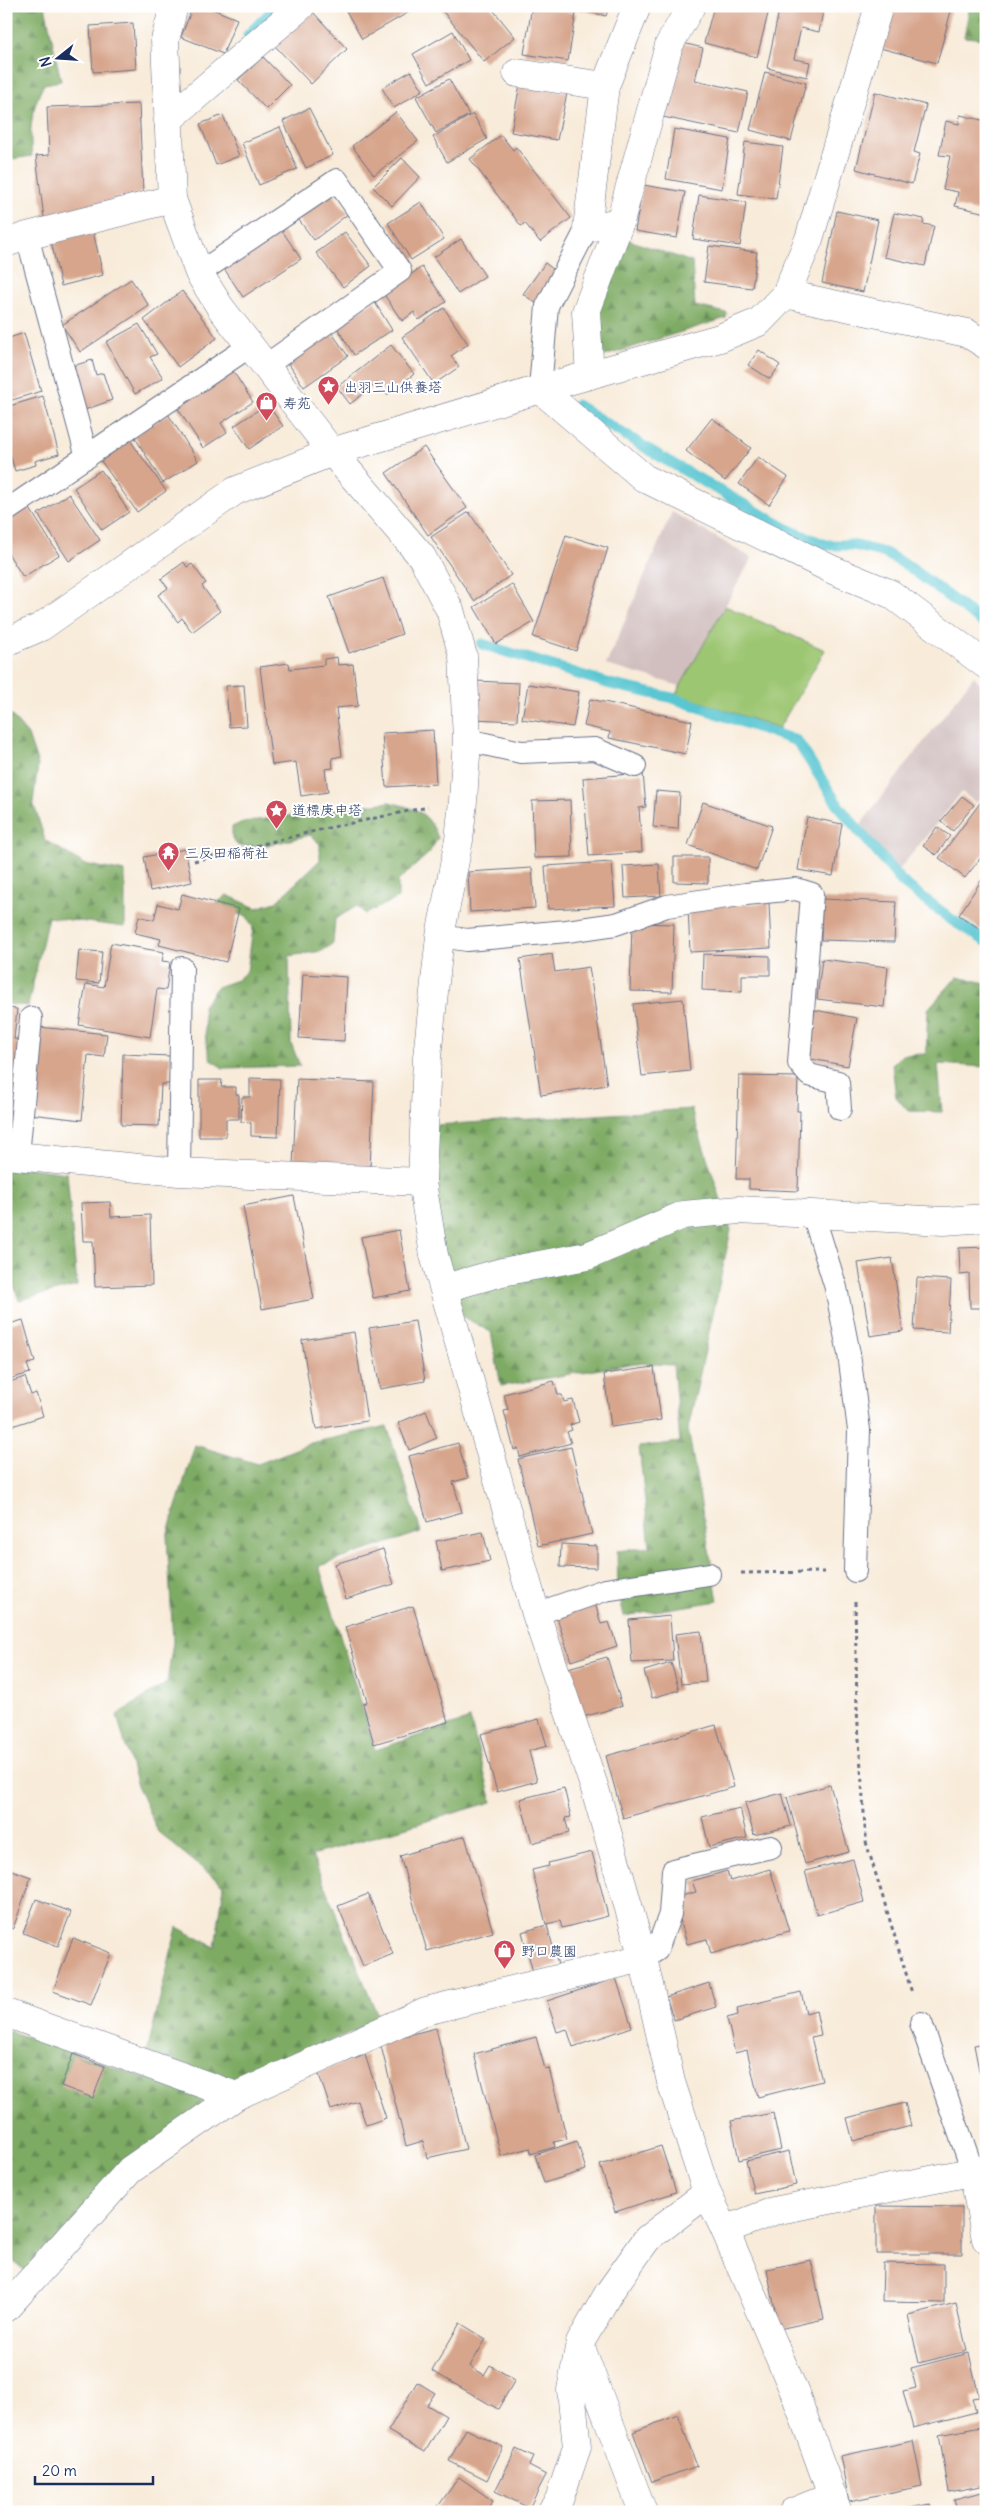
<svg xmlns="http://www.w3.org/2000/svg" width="992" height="2518" font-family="Delius,'Klee One',sans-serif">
<defs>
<pattern id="forest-firs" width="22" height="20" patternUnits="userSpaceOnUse" patternTransform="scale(1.25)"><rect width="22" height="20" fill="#7eab64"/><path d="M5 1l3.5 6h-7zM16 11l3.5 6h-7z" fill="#668c56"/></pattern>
</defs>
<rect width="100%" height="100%" fill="#fff"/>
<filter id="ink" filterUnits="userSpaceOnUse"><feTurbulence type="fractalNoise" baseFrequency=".02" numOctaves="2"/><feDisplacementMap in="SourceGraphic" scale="10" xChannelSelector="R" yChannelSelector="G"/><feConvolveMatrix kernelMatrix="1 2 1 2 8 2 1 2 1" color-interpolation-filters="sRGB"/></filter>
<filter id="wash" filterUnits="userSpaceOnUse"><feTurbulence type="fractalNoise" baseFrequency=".0096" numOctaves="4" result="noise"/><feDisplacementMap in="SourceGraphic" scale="20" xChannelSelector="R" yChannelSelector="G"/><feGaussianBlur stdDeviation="1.12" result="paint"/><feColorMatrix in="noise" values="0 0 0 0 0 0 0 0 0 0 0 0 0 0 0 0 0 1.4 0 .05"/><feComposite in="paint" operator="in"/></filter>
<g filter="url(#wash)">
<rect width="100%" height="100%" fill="#f8ebd9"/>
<g fill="#d1bfbf">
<polygon points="672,512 752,558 680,686 606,665"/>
<polygon points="974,676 986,691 986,791 976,803 962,792 898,871 877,848 861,824"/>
</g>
<polygon fill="#9dc672" stroke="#5c7a68" points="725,606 825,650 779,728 676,694"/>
<g fill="url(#forest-firs)" stroke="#4c6d61">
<path d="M6,6H45L61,81L44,84C31,110 29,128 32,156L6,160Z"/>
<polygon points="986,9 986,39 964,37 969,10"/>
<polygon points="620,237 692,262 695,306 727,313 726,318 598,358 593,312"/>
<polygon points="6,709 28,735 38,765 33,802 45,840 84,864 125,872 125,927 48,917 28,1006 6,1004"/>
<path d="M389,802C416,809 428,811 438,838L429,853L398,881V898L365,914L357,906L335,919L333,944L322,951L289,956L291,1043L300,1066L223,1068L211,1060L206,1042L203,1006L217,987L237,980L247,971L253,928L247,916L220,910L217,903L227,895L256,908L276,902L320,860V844L310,835L264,846H238L232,838V827L243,822Z"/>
<polygon points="957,977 986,983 986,1067 938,1064 942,1112 908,1111 896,1097 892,1064 902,1055 926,1054 928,1009"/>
<polygon points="691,1109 731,1230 688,1429 718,1601 624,1616 618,1589 617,1551 650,1547 639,1447 680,1442 673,1365 635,1363 501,1386 491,1332 462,1316 429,1199 436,1125"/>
<polygon points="6,1165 67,1173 77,1286 19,1300 6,1265"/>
<polygon points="387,1426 421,1532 319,1566 375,1750 470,1719 492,1802 312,1855 379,2019 237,2085 147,2052 177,1927 215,1947 224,1886 158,1832 136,1783 117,1715 167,1683 173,1642 167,1536 195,1445 258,1464 311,1443"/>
<polygon points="6,2030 216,2102 27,2272 6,2256"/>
</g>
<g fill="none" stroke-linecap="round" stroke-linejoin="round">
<g stroke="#5ac6d2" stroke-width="11">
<polyline points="248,35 277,6"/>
<polyline points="576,405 666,460 789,530 826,545 853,545 885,553 908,566 986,625"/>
<polyline points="482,644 610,684 673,698 797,741 840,808 902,882 952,920 986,941"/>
</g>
</g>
<g id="blocks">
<g fill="#d7a58c">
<polygon points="193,6 205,6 237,19 223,54 181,37"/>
<polygon points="350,6 409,6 411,11 362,39 345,9"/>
<polygon points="445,6 490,6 515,37 484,62 441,9"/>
<polygon points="532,6 576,13 568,61 524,54"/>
<polygon points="565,6 609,6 606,16"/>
<polygon points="714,6 770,6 757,57 704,43"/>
<polygon points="780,6 824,6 819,32 801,28 794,59 810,62 807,77 767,68"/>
<polygon points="891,6 932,6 951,11 937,63 880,48"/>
<polygon points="312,11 347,49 311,84 275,46"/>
<polygon points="133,23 136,69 93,72 90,26"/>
<polygon points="453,31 469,60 429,83 413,54"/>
<polygon points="679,42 703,48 695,80 748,92 739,133 663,117"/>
<polygon points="263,57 290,85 266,109 238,80"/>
<polygon points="411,71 423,90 394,108 382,88"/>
<polygon points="765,72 806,83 791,141 750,130"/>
<polygon points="449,79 469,115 436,133 416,97"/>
<polygon points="520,84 567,93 557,140 511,132"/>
<polygon points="875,92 926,105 914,152 920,154 912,184 856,169"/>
<polygon points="139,104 143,192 44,218 36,156 49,155 47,107"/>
<polygon points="309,108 333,155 306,168 283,121"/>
<polygon points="396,112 418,141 374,175 352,146"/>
<polygon points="473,114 487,139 447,162 433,137"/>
<polygon points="223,115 239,156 216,165 200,124"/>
<polygon points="960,115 986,121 986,213 955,206 958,192 943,189 950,156 939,155 946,121 959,124"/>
<polygon points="280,127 297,169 259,185 242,143"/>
<polygon points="674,129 730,139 722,189 666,179"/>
<polygon points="501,135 513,150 516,147 571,218 540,242 525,223 521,226 470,159"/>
<polygon points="745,142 783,147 776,199 738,194"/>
<polygon points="402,158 420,177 392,206 373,187"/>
<polygon points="643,185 685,192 677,238 635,231"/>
<polygon points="330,190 348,214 314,240 296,216"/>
<polygon points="699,195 746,202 740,246 693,239"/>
<polygon points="421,202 444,239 411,260 388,223"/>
<polygon points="837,211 878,220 863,292 822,283"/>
<polygon points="894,213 924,219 923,224 934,226 925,266 884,257"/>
<polygon points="281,229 301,259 243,297 223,267"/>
<polygon points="93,231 103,275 61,286 51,241"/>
<polygon points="345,232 371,266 343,287 316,253"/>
<polygon points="461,239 485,276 458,294 434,257"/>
<polygon points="709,246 757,252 752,288 704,282"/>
<polygon points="545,263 562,276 540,306 523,294"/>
<polygon points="422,267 446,302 419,320 414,312 402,321 383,293"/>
<polygon points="131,279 149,306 80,352 62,325"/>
<polygon points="182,291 217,338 178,367 144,320"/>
<polygon points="374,301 392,330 354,355 336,326"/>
<polygon points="444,308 468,344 451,356 459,367 434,384 402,337"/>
<polygon points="139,324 157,354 150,357 163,378 135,394 106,342"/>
<polygon points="329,329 348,356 304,387 286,360"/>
<polygon points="24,333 41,391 6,402 6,339"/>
<polygon points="391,345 414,374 387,395 377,383 350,404 337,387"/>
<polygon points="759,350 780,365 770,379 748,365"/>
<polygon points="92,360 96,375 103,373 112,400 82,411 74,385 79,384 73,366"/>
<polygon points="231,368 253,402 221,423 227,432 203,448 175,404"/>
<polygon points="43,396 59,454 35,461 36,465 15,471 6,440 6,424 10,423 6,407"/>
<polygon points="267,404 283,426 249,449 234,426"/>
<polygon points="168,414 198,461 163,483 134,436"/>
<polygon points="712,418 751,448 725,481 686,451"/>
<polygon points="130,440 166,491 137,512 101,461"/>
<polygon points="424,447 467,508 428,535 386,473"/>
<polygon points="758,457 788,477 769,505 739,484"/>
<polygon points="101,470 129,512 102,530 74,488"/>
<polygon points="69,494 100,540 69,561 38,514"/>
<polygon points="27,504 59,555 23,577 6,550 6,518"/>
<polygon points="469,512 511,575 474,601 431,537"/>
<polygon points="566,535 608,548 576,651 533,637"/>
<polygon points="184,562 187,567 192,564 206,583 202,586 220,611 192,632 182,618 178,622 158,595 168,588 161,579"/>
<polygon points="383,578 402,634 349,653 329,597"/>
<polygon points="512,584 534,622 496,644 474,607"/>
<polygon points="337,657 338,665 353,664 358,706 336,708 342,756 332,758 333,768 325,769 328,792 301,796 296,762 272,765 260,667 289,663 290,669 324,665 324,659"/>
<polygon points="475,681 519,683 517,721 473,719"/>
<polygon points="528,684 579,692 573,727 522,719"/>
<polygon points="244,685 247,726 229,727 226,686"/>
<polygon points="590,699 692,721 686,754 609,738 610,732 584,726"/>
<polygon points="433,730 436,784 386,787 382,733"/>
<polygon points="643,773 646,807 639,808 642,852 589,856 583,778"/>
<polygon points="656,791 680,793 678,829 653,827"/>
<polygon points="986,795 986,851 965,878 939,858"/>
<polygon points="962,796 974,805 953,831 941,821"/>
<polygon points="570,800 572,857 534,858 532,801"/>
<polygon points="703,802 772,826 757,870 688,845"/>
<polygon points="807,817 842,824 833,876 798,870"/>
<polygon points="937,827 950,836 936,855 923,846"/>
<polygon points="185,849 192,882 150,891 144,857"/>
<polygon points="674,857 708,857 708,883 674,882"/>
<polygon points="612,862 615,906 548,909 545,866"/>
<polygon points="659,864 661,896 625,898 623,866"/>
<polygon points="532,868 535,908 470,912 468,872"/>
<polygon points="986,873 986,933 959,915"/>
<polygon points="182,894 239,909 226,962 159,945 161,939 135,933 139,916 154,920 158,904 178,909"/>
<polygon points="822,899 896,902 894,942 821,940"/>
<polygon points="769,903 771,948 690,952 688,907"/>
<polygon points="632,923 674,924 672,992 630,991"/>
<polygon points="111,943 164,952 162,961 170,962 166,990 157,989 150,1037 79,1025 86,984 104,987"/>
<polygon points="79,950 102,952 99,983 76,981"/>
<polygon points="552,954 555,972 589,967 607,1085 541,1095 520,959"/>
<polygon points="703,954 770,956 770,975 742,975 742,992 702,990"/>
<polygon points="822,959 888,967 884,1007 817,999"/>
<polygon points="303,974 347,977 344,1041 299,1038"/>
<polygon points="683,999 690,1071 642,1076 633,1004"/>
<polygon points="6,1008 17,1009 14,1039 24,1040 19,1097 10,1096 8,1122"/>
<polygon points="815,1010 857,1018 848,1066 806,1058"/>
<polygon points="39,1027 107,1034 104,1057 88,1055 82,1120 30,1114"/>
<polygon points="123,1054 170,1056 169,1084 161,1084 159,1126 121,1125"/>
<polygon points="739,1076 798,1077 797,1111 800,1111 798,1191 749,1189 749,1179 736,1179"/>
<polygon points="250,1078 280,1079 278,1137 251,1136 251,1123 241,1122 242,1097 250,1097"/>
<polygon points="297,1079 374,1082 370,1169 293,1166"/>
<polygon points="199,1080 222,1080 221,1087 236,1087 236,1094 239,1095 239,1119 226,1119 226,1137 199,1137"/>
<polygon points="294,1196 314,1299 262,1309 243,1206"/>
<polygon points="110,1202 111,1217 150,1215 152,1285 95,1287 93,1241 83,1241 81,1203"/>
<polygon points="399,1230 410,1291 373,1298 361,1237"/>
<polygon points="986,1247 986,1326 981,1326 981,1308 970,1308 969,1274 960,1275 959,1248"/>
<polygon points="892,1258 903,1331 870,1336 858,1263"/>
<polygon points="917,1278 951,1280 948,1332 914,1330"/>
<polygon points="23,1320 35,1362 27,1364 30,1373 6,1380 6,1325"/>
<polygon points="415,1321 425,1381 380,1389 369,1328"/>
<polygon points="354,1332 367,1421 316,1429 302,1340"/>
<polygon points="654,1367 661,1420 611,1427 604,1374"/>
<polygon points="25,1377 31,1395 36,1393 43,1416 6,1428 6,1383"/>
<polygon points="554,1381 558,1395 562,1395 564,1402 573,1400 579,1422 570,1425 572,1430 567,1432 571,1443 520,1457 518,1448 514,1450 504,1411 508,1410 504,1394"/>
<polygon points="426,1411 437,1438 409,1450 398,1423"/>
<polygon points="458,1443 468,1478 453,1482 462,1512 427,1522 409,1456"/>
<polygon points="571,1447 592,1534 538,1546 518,1459"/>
<polygon points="483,1532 490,1561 442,1571 436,1541"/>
<polygon points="561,1544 597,1546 597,1568 560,1567"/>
<polygon points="383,1549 394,1584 346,1599 335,1564"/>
<polygon points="593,1596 601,1624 609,1622 617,1646 571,1661 554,1608"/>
<polygon points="413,1606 448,1722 374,1744 363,1704 367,1702 345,1627"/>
<polygon points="670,1616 673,1661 632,1663 629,1620"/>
<polygon points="701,1631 706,1682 681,1684 675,1634"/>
<polygon points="607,1657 622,1706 583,1717 568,1668"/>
<polygon points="671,1663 679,1690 652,1698 644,1671"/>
<polygon points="539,1719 547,1746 529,1751 537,1781 497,1792 481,1734"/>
<polygon points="716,1725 734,1787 623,1818 606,1756"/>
<polygon points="830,1785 849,1852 805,1864 787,1797"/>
<polygon points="564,1788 571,1817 565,1818 569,1833 532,1843 520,1799"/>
<polygon points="782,1793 791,1826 754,1835 745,1803"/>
<polygon points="740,1808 747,1838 709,1847 702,1817"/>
<polygon points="465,1836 493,1932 427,1951 400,1856"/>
<polygon points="592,1852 608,1916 562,1928 560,1921 546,1924 532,1870 549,1866 548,1863"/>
<polygon points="853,1859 864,1902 817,1915 805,1871"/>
<polygon points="6,1868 31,1877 13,1929 6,1926"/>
<polygon points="770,1869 789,1931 711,1954 707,1939 687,1944 674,1898 696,1892 692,1881 727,1871 730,1881"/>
<polygon points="368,1894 393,1954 363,1966 338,1906"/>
<polygon points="36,1899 71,1912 58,1946 23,1933"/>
<polygon points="547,1925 558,1965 533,1972 522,1932"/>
<polygon points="73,1938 111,1953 91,2005 53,1991"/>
<polygon points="616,1978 632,2027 573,2047 567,2029 557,2032 547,2001"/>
<polygon points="709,1983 716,2007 674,2020 666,1997"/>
<polygon points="801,1992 806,2013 816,2010 821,2035 811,2037 822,2081 758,2097 747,2050 735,2053 727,2018 738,2015 737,2008"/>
<polygon points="436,2028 466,2149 427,2158 423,2141 406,2146 380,2042"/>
<polygon points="536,2037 545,2069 549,2068 567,2139 554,2142 555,2147 531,2154 530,2148 501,2156 474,2054"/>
<polygon points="986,2043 986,2074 980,2075 974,2045"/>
<polygon points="73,2054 105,2066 93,2098 61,2086"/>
<polygon points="365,2055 386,2118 366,2125 358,2101 331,2110 318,2072"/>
<polygon points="905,2103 911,2126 853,2141 847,2118"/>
<polygon points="773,2113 781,2150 739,2160 731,2121"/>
<polygon points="577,2141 586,2170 544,2183 535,2155"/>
<polygon points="661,2146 676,2192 615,2212 600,2165"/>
<polygon points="789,2151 796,2185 754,2194 746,2161"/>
<polygon points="876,2206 962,2207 962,2254 876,2254"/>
<polygon points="811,2260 824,2319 779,2329 767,2269"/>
<polygon points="883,2263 944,2264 944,2303 882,2302"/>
<polygon points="956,2303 967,2351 919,2363 908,2315"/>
<polygon points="460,2323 486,2339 470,2366 484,2375 490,2365 515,2380 498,2409 432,2371"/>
<polygon points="969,2353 979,2397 972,2398 976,2412 913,2428 903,2391 916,2388 911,2368"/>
<polygon points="417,2382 435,2393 427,2405 446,2416 425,2452 388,2431"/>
<polygon points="678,2415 697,2466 652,2482 633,2432"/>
<polygon points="986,2426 986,2485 949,2492 939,2435"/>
<polygon points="466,2429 503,2447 487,2480 449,2461"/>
<polygon points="913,2441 922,2486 849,2501 840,2456"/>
<polygon points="516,2449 533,2457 529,2466 546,2475 529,2508 495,2491"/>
<polygon points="459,2477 493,2501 485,2512 434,2512"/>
<polygon points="986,2491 986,2512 958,2512 954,2499"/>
<polygon points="930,2504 932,2512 895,2512 895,2511"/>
</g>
</g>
</g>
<g filter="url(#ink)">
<use href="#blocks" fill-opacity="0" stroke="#687189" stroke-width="1"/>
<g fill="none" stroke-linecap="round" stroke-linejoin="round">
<defs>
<g id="service">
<polyline points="27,236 87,457"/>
<polyline points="199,273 337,180 400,271 265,366"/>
<polyline points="540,389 547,306 587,228"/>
<polyline points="6,511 250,346"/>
<polyline points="467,740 521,752 595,749 635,766"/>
<polyline points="440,936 467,940 567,931 616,924 667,906 746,894 796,889 812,894 799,1063 809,1075 838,1082 840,1109"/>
<polyline points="18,1156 31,1018"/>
<polyline points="179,1172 182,968"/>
<polyline points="813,1214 836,1288 849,1354 859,1430 855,1571"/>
<polyline points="536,1614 605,1590 709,1574"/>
<polyline points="643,1958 657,1950 670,1914 673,1870 771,1847"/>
<polyline points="921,2023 973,2172"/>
</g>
<g id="minor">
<polyline points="174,6 165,40 172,199 199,273 220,307 332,452 422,557 450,610 463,656 467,740 463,801 459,840 440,936 427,1057 422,1182 434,1255 536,1614 595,1789 643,1958 671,2082 707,2193 725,2230 796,2396 838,2512"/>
<polyline points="637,6 605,86 587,228 620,222 669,45 691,6"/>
<polyline points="517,73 605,86"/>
<polyline points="168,120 301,6"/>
<polyline points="6,243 27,236 172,199"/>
<polyline points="786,294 967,333 986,345"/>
<polyline points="590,375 586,312 620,222"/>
<polyline points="540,389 644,478 833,570 891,594 986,665"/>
<polyline points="6,642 41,627 235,491 332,452 540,389 720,338 759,322 786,294 809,239 879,6"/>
<polyline points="6,1155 179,1172 422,1182"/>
<polyline points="445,1288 502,1272 587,1256 683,1215 739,1210 944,1221 986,1218"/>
<polyline points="6,2013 236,2096"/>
<polyline points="973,2172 986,2239"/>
<polyline points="725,2230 774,2211 986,2169"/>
<polyline points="6,2308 130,2170 236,2096 426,2011 643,1958"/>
<polyline points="580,2345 643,2512"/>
<polyline points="551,2512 559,2500 577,2447 571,2390 580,2343 608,2294 647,2239 707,2193"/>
<polyline points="793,2512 833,2496"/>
</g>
</defs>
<use href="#service" stroke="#687189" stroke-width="24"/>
<use href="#minor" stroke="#687189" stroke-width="29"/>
<g stroke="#687189" stroke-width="3" stroke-dasharray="4 4" stroke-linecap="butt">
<polyline points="194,861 323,829 428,807"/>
<polyline points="741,1573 825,1572"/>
<polyline points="855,1602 857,1710 866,1842 912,1993"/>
</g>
<use href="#service" stroke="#fff" stroke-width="22"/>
<use href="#minor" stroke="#fff" stroke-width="28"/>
</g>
</g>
<defs>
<symbol id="sight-pin" viewBox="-11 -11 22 30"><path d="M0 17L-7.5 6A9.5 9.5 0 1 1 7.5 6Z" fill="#d1495b" stroke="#fff"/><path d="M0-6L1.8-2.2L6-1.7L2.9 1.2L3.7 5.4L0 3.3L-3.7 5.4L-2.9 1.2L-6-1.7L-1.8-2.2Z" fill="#fff"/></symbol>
<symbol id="shop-pin" viewBox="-11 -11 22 30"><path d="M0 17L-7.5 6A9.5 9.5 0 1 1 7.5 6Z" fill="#d1495b" stroke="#fff"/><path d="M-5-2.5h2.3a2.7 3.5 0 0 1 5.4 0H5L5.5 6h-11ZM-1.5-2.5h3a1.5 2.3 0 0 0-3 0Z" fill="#fff"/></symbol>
<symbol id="temple-pin" viewBox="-11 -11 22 30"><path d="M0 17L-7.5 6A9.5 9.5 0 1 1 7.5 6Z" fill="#d1495b" stroke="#fff"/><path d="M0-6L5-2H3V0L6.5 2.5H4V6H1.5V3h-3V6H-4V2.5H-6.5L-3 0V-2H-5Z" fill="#fff"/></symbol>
</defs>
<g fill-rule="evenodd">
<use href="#sight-pin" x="316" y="374" width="25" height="34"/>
<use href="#shop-pin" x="254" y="390" width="25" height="34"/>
<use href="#sight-pin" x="264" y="798" width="25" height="34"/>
<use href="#temple-pin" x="156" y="840" width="25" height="34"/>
<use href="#shop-pin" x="492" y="1938" width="25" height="34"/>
</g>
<g text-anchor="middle" stroke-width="4" stroke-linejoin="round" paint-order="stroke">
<g font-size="14" fill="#1b2f5e" stroke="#fff" text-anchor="start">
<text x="344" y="392">出羽三山供養塔</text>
<text x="283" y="408">寿苑</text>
<text x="292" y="815">道標庚申塔</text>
<text x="185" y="858">三反田稲荷社</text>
<text x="521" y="1956">野口農園</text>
</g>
</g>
<rect width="992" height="2518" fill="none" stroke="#fff" stroke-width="25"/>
<g transform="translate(58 58) rotate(253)" stroke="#ffffff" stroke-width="4" paint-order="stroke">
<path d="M0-4L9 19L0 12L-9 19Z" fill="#1b2f5e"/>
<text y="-8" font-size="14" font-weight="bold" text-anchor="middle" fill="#1b2f5e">N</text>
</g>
<path d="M35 2476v8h118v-8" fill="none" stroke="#1b2f5e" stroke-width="2.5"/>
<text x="42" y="2476" font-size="15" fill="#1b2f5e" stroke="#ffffff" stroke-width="4" paint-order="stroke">20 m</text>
</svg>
